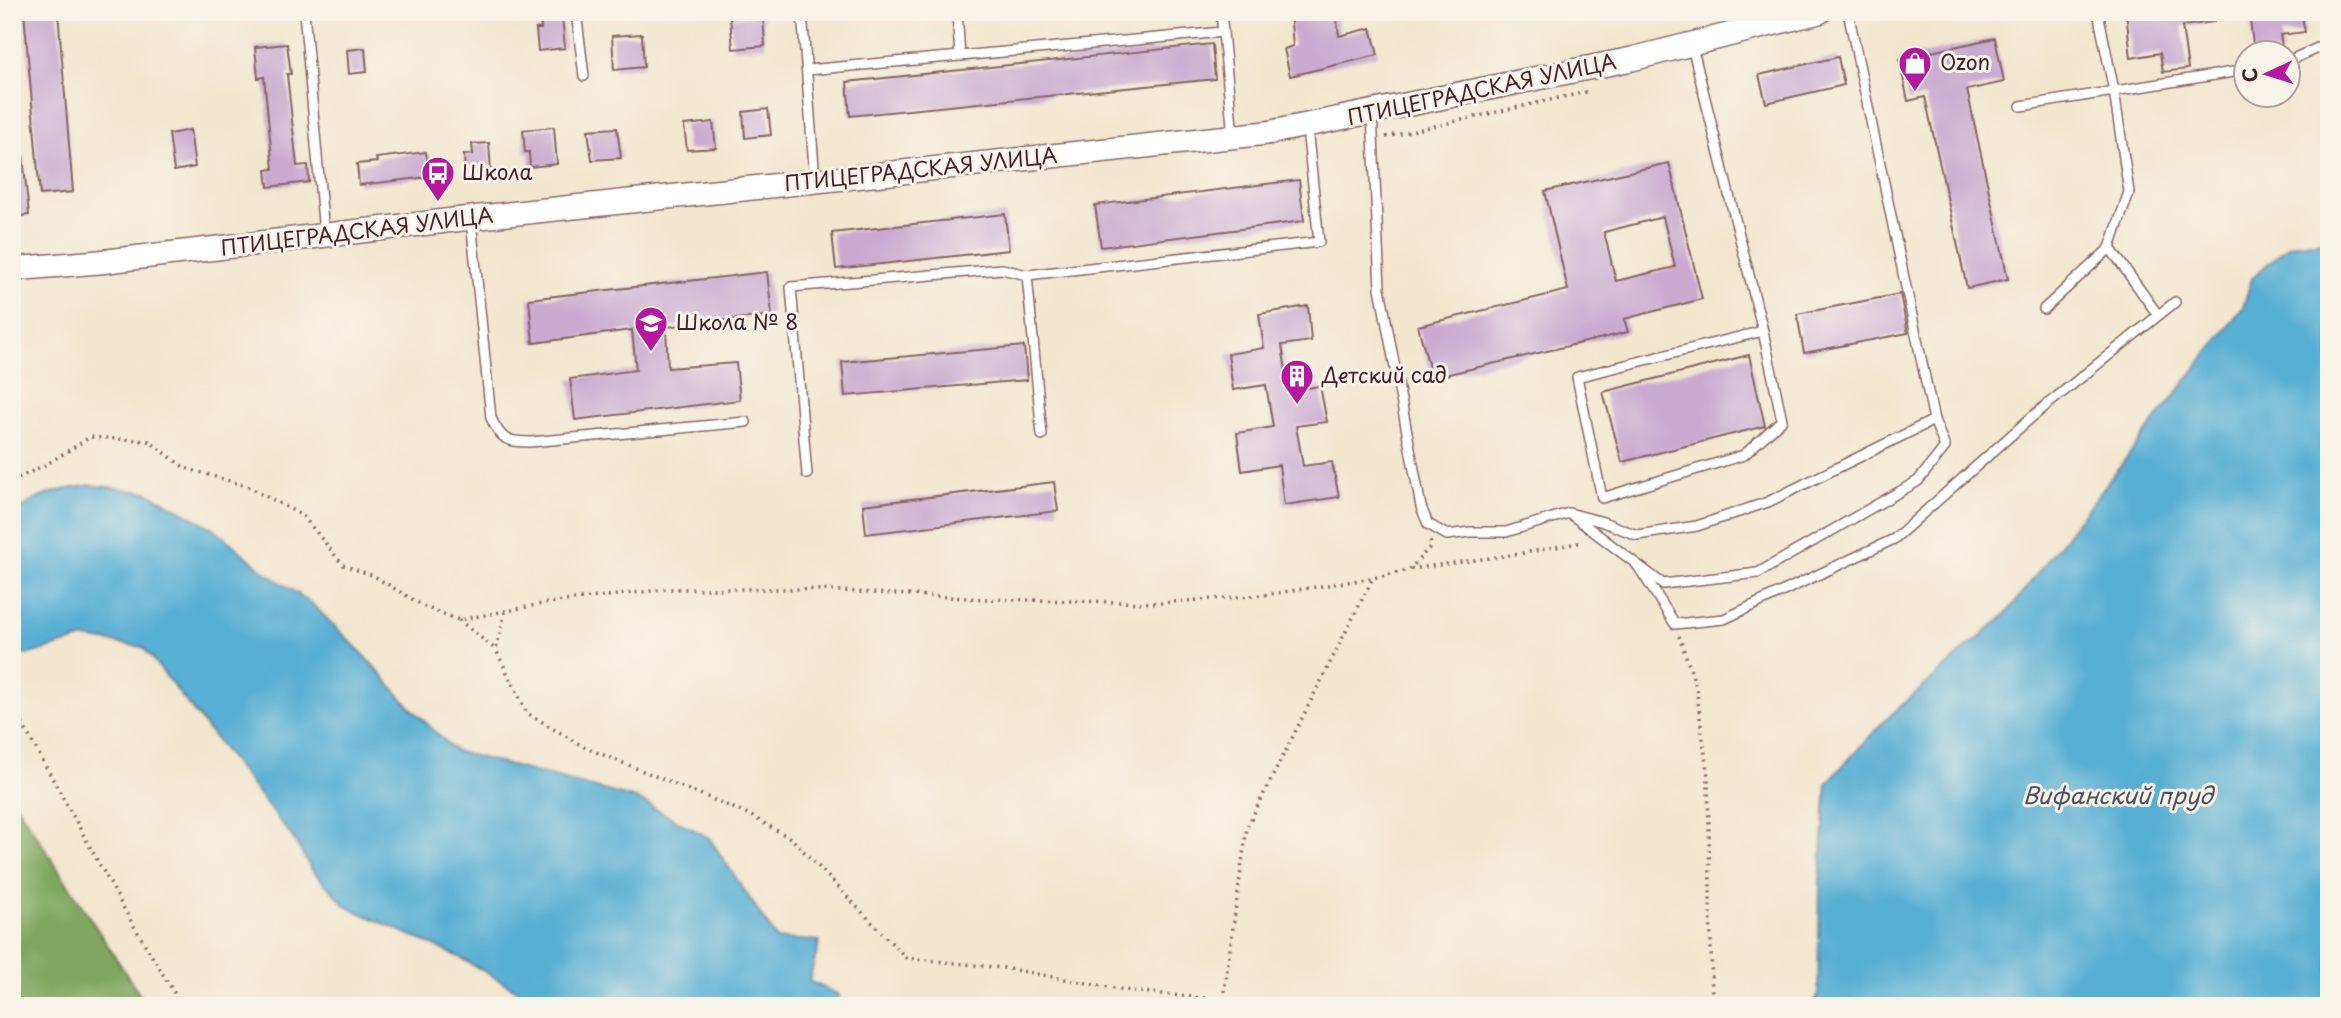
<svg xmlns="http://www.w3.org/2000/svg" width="2341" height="1018" font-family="'Playpen Sans',sans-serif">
<rect width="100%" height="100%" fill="#f7f3e8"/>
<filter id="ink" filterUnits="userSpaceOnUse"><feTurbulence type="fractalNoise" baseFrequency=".0143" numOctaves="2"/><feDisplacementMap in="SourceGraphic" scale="14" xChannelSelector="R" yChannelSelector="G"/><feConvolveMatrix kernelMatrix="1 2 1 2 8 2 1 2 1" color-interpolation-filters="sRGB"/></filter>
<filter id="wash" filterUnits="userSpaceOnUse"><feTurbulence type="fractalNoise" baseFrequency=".00686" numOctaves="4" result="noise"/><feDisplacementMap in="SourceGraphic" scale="28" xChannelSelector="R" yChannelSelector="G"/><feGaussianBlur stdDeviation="1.57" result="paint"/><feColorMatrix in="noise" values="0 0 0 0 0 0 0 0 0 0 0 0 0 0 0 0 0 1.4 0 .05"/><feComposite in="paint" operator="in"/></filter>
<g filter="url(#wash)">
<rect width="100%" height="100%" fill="#f3e6cf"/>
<polygon fill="#7fa75e" stroke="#646344" stroke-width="2" points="12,798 147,1006 12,1006"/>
<g fill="#58afd4" stroke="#516780" stroke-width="2">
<polygon points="2329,240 2329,1006 1813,1006 1818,994 1820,883 1827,783 1884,721 2006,614 2243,307 2252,278 2289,245"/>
<path d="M90,485L147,492L213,528L265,572L311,603L363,654L410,707L455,751L637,799L709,838L777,939L820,941L809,981L839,995V1006H545L457,956L347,907L312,870L293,838L143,647L85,638L26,655L12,651V517C36,494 58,490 90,485Z"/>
</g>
<g id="blocks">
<g fill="#caaad1" fill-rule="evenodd">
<polygon points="24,12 58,12 73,192 40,195"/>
<polygon points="1290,12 1336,12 1339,36 1371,28 1378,55 1290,76 1284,49 1293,46"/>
<polygon points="2126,12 2213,12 2214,22 2182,26 2188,69 2163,72 2160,53 2131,58"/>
<polygon points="2249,12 2301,12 2305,32 2280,35 2283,52 2254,52"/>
<polygon points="763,15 765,46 733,49 730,18"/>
<polygon points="562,17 565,48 538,51 536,29 541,29 540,20"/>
<polygon points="642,34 644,67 614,70 612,36"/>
<polygon points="1995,38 2004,82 1967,90 2008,279 1967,288 1925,97 1908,101 1899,59"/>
<polygon points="287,44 291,74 287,74 297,166 308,165 309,182 268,187 266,170 273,169 264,77 258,78 255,47"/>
<polygon points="1212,44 1215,79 850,116 847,82"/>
<polygon points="365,48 367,72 349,74 347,50"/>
<polygon points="1838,57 1844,85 1766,103 1759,75"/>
<polygon points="768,109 771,135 745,138 743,112"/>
<polygon points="713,122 716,148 687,150 684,125"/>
<polygon points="554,127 557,164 530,167 529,152 525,152 523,130"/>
<polygon points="617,128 621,158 592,160 588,130"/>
<polygon points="190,130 195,167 174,171 169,134"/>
<polygon points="489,143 491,172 465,174 464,155 473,154 472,144"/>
<polygon points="426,152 429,177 359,185 357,164 377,162 376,158"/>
<polygon points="23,156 29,215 12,217 12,157"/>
<path d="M1669,163L1702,299L1624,319L1628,332L1432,378L1418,326L1568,290L1545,191ZM1663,217L1675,267L1616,281L1604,232Z"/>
<polygon points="1299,180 1304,221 1101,247 1095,205"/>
<polygon points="1005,214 1009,250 836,269 832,233"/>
<polygon points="767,272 772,315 666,327 668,368 736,363 740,400 575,420 570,379 636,370 632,330 533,343 529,299"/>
<polygon points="1900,294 1908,333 1804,353 1797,314"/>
<polygon points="1308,306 1311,341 1282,345 1289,391 1320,386 1327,422 1296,426 1303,466 1332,462 1339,497 1284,505 1279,465 1242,471 1237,433 1273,427 1266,385 1233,390 1228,354 1264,348 1259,314"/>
<polygon points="1024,346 1027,380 845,396 842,362"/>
<polygon points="1749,355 1765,426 1622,462 1603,392"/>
<polygon points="1054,482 1058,511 866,534 863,505"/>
</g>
</g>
</g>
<g filter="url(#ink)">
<use href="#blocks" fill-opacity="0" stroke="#856564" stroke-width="2"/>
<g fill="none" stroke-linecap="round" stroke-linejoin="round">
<defs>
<g id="service">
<polyline points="304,12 324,233"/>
<polyline points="576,12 584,76"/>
<polyline points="802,12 815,180"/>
<polyline points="957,12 960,56 1223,32"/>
<polyline points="1221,12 1233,135"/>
<polyline points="1692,46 1763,331 1577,377 1602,498 1744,455 1782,420 1763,331"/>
<polyline points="2288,61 2329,43"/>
<polyline points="807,70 960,56"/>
<polyline points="2021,106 2246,70"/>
<polyline points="1372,113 1380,288 1421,507 1428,524 1447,535 1470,532 1506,532 1569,513 1603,522 1637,535 1697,526 1768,502 1934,420 1848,12"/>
<path d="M471,220L491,418C501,440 507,442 530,442L746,422"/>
<polyline points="2110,248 2158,315"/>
<polyline points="1027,275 1042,435"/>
<polyline points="2044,309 2110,248 2129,192 2114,91 2098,12"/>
<polyline points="807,474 791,287 1002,269 1027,275 1319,242 1307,128"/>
<polyline points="1573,516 1663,584 1758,573 1918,481 1945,447 1934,420"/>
<polyline points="1638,566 1675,624 1724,619 1894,539 2033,416 2175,302"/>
</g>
<polyline id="tertiary" points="12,269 99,262 471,218 1267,133 1632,59 1819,12"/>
</defs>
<use href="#service" stroke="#856564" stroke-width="12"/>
<use href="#tertiary" stroke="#856564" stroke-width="26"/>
<g stroke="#856564" stroke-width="3.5" stroke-dasharray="2 5" stroke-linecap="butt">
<polyline points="1386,137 1590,91"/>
<polyline points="12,481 47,464 90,437 149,441 185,468 247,486 303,516 343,565 374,576 425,607 459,620 547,603 668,589 802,589 985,599 1161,603 1264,595 1373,578"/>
<polyline points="1411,569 1518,554 1583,542"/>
<polyline points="505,612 496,650 527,713 584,747 746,813 792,839 906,958 1004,968 1131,991 1287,1006"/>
<polyline points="459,620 495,649"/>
<polyline points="1679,636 1696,686 1708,778 1712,1000 1706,1006"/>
<polyline points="12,705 128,916 182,1006"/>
<polyline points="12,760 21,724"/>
<polyline points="1223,999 1247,827 1373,578 1409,570 1431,546 1430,540"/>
</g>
<use href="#service" stroke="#fff" stroke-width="9"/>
<use href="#tertiary" stroke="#fff" stroke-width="23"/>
</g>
</g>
<defs>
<symbol id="shop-pin" viewBox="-11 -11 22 30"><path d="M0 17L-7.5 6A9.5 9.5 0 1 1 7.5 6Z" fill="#b5179e" stroke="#f7f3e8"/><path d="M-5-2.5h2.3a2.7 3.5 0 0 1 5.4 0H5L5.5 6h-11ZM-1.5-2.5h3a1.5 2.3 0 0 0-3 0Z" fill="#fff"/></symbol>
<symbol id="bus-pin" viewBox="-11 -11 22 30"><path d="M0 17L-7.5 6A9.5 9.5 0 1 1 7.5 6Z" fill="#b5179e" stroke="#f7f3e8"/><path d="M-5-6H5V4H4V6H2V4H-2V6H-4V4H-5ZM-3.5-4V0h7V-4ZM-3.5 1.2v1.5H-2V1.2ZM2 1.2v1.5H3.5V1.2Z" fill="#fff"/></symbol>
<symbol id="school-pin" viewBox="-11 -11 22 30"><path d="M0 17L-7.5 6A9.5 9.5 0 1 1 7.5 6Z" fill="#b5179e" stroke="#f7f3e8"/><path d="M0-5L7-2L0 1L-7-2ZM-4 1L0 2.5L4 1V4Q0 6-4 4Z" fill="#fff"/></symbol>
<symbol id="building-pin" viewBox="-11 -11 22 30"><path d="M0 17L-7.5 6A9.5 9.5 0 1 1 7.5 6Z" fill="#b5179e" stroke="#f7f3e8"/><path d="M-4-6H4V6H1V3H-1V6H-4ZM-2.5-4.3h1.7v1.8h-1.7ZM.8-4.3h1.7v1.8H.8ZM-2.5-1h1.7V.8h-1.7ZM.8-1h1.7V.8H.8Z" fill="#fff"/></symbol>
</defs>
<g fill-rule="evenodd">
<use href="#shop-pin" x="1896" y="44" width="38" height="52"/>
<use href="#bus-pin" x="419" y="154" width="38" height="52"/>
<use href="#school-pin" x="632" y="304" width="38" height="52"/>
<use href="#building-pin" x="1278" y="357" width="38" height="52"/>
</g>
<g text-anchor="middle" stroke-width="6" stroke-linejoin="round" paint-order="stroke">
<g font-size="21" fill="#4a1f2b" stroke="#f7f3e8" text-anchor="start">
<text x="1940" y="70">Ozon</text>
<text x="462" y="180">Школа</text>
<text x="676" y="330">Школа № 8</text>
<text x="1322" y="383">Детский сад</text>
</g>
<g font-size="21" fill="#4a1f2b" stroke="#f7f3e8">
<text transform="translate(1482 90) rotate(-12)" y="7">ПТИЦЕГРАДСКАЯ УЛИЦА</text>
<text transform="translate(921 170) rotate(-6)" y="7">ПТИЦЕГРАДСКАЯ УЛИЦА</text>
<text transform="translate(357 232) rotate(-7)" y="7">ПТИЦЕГРАДСКАЯ УЛИЦА</text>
</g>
<g font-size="23" font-style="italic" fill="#4f5166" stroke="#f7f3e8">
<text x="2118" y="804">Вифанский пруд</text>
</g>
</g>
<rect width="2341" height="1018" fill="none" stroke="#f7f3e8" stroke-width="42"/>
<g transform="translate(2267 74) rotate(266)"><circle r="33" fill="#f7f3e8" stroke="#b29e9c" stroke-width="2"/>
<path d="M0-5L12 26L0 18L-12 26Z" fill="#b5179e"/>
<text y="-10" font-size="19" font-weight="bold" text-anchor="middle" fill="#4a1f2b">С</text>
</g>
</svg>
